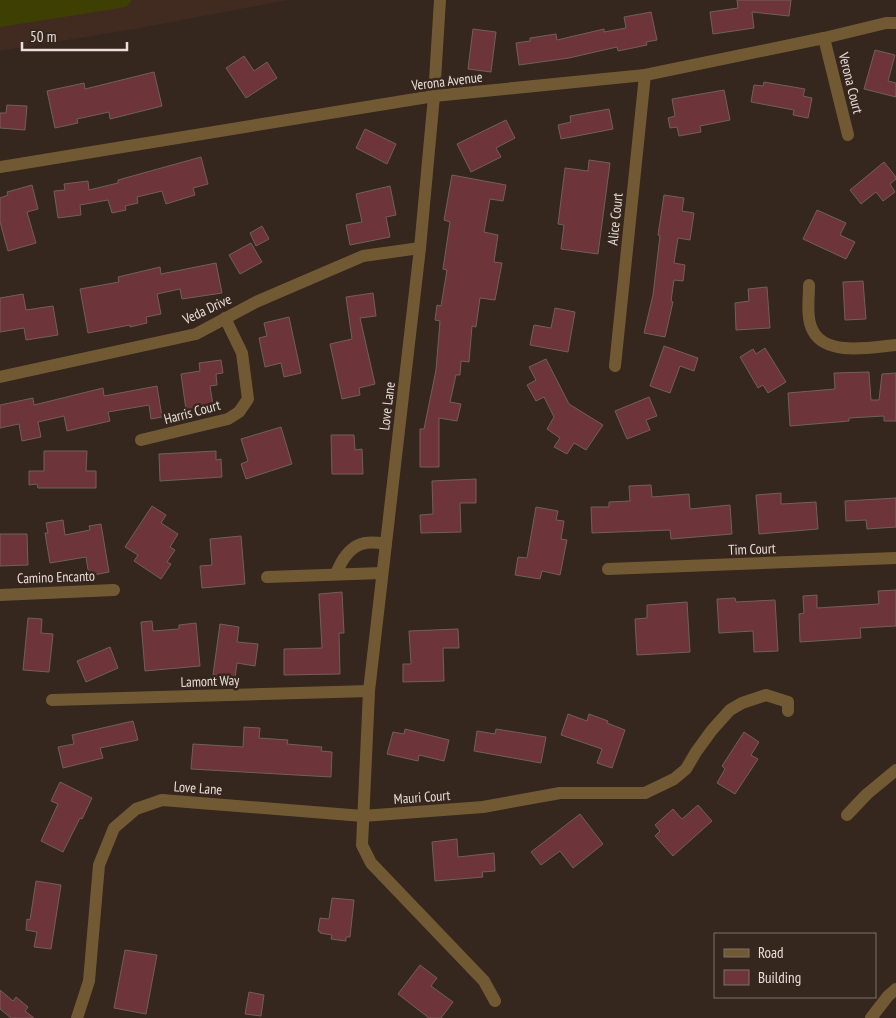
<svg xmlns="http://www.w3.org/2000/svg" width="896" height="1018" font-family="'PT Sans Narrow',sans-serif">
<rect width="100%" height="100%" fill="#35261e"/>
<polygon fill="#412b21" points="0,0 288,0 140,28 0,51"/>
<polygon fill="#3e4003" points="0,0 132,0 126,7 0,27"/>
<g fill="#6d353a" stroke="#725e5f">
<polygon points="737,0 791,0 789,16 752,12 754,28 713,34 710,12 738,8"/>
<polygon points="651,12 657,40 646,42 647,45 618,51 617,47 569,58 519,65 516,43 530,41 530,38 556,34 557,40 604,29 604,32 626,28 624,17"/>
<polygon points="473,29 496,32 491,72 468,69"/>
<polygon points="875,50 895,55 888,81 896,83 896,97 864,89"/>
<polygon points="244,56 254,71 267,62 277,78 246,98 226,68"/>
<polygon points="154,72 162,106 110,119 109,112 77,119 78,123 55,128 47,91 84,83 85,89"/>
<polygon points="764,82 805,89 803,96 812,98 808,118 793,115 794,110 751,102 754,85 763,86"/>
<polygon points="724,90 730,120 700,126 701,132 679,136 677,127 670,128 668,118 675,116 672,99"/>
<polygon points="7,105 27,106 25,130 0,128 0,113 6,113"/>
<polygon points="609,109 613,129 561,139 558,125 571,122 570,116"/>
<polygon points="506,120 515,138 496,148 501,157 471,172 457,144"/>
<polygon points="365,129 396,144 387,164 356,148"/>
<polygon points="201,157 208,184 193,188 195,195 166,204 162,191 137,197 138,203 125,206 126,210 112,213 108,200 80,205 81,215 58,218 54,191 65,190 64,184 88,181 89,190 118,183 118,180"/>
<polygon points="589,160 610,163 598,254 561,249 564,225 558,224 565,168 588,171"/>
<polygon points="884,162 896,177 896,179 890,184 895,192 883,201 876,192 861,204 850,190"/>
<polygon points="452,175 506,185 503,201 490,199 484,232 498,235 494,262 502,263 495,300 480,298 476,327 472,326 469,362 461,361 460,375 456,375 450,402 461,404 457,421 439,418 439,467 420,467 420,429 424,429 436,370 440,321 435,320 437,305 441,306 447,270 443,269 450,222 444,220"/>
<polygon points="32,185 38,209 27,212 36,243 8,251 0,222 0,198 8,195 7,192"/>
<polygon points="390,186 396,215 386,217 390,237 350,245 346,225 362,222 356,194"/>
<polygon points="664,195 684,198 682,211 694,213 690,240 678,238 674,263 685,265 683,281 674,280 671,301 673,302 665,337 644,333 653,295 660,236 658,235"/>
<polygon points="817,210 846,223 840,235 855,242 846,259 803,239"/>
<polygon points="262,226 269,239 256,246 250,233"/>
<polygon points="251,243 262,262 240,274 229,255"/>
<polygon points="216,263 222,293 182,299 180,289 157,294 161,314 146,317 147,323 130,327 130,325 88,333 80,289 119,282 118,277 160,267 161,274"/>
<polygon points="863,281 866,319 845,320 843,282"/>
<polygon points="767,287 770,328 736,330 735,303 749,301 748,289"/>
<polygon points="373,293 376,316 360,318 375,384 359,388 360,395 342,399 330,344 352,339 346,297"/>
<polygon points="23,294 26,310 53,306 58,335 26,340 24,328 0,332 0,298"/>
<polygon points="555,308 575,312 568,352 530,345 534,325 551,328"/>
<polygon points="289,317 301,373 284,377 281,363 265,367 259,338 267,336 264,323"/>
<polygon points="664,346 698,358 694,371 680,366 670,393 650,386"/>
<polygon points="765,348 786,382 768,393 763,385 758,388 740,357 753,349 756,354"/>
<polygon points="546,359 569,404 603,425 586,450 574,443 567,454 554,447 560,438 547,429 554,417 544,397 536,401 527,385 536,380 529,367"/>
<polygon points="221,360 223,373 216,374 217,385 210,386 214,412 187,417 181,374 200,371 199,363"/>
<polygon points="869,372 871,400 879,400 882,374 896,373 896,421 884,421 884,416 849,418 849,421 790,426 788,393 835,389 834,373"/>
<polygon points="157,386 162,417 151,419 149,405 108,412 110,421 67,431 64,416 38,422 41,437 22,441 19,424 0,428 0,405 33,398 34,405 103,388 104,396"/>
<polygon points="649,397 657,416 646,420 650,430 627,439 615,411"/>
<polygon points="281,427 292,464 246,479 241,464 248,461 241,439"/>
<polygon points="331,435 354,435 355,450 362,449 363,474 332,474"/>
<polygon points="44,451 87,451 86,471 96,471 96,488 38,488 37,484 29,485 29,471 44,471"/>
<polygon points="216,451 216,460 221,459 222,477 160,481 159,454"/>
<polygon points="476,479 476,503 460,503 461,532 421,533 420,515 433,514 432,481"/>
<polygon points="651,485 652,497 689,494 690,509 730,505 732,534 671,539 670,530 592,533 591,507 609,507 609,502 630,501 629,486"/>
<polygon points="781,493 781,504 816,502 818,529 759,534 756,495"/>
<polygon points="896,498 896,527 867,529 866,520 846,521 845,501"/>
<polygon points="152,506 166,515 161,523 178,534 170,547 175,550 167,562 171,564 161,579 134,561 138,555 125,547"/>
<polygon points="536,507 558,511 556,520 564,521 561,539 567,540 560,575 542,571 540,579 515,575 518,557 527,558"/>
<polygon points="63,520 65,535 90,530 89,526 101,524 109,572 89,576 86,557 50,563 45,533 48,533 46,523"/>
<polygon points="0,534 27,534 28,565 0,566"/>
<polygon points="241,536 245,584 202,588 200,566 212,565 210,539"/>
<polygon points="896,590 896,626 860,628 861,638 800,642 799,614 804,613 803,596 817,595 817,608 879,604 878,591"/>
<polygon points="342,592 344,633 339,633 340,674 284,675 284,649 322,648 319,594"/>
<polygon points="735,598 736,602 775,600 778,651 754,652 753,631 719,633 717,599"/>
<polygon points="687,602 690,652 637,655 635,619 647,618 647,605"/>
<polygon points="28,618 42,619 41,633 53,634 49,672 23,670"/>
<polygon points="152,621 153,631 179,629 179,625 196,623 200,666 145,671 141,622"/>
<polygon points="220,624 239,627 237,642 258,644 255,666 237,663 235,678 213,675"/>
<polygon points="458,629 459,648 443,648 444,681 403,682 403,664 411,664 409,631"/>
<polygon points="110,647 118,668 86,682 77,661"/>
<polygon points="568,714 587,721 589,714 608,721 607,723 625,730 612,768 597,763 602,749 561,735"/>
<polygon points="133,721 138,740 100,748 103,758 63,768 58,747 74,744 72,735"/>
<polygon points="244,727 260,728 259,738 288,740 287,744 322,747 321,751 332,752 331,777 191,769 193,744 243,747"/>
<polygon points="405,729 449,740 444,761 419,755 418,761 387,754 393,732 404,734"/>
<polygon points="496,729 546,737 541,763 474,751 477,731 495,734"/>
<polygon points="744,732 759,742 751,755 758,759 735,794 717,783 725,769 722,766"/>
<polygon points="60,782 92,798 82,819 80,818 63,852 41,841 58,804 51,801"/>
<polygon points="698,805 712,821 673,856 655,836 660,831 655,825 673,809 682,819"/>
<polygon points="580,814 603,844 573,868 560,851 541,865 531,852"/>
<polygon points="457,839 458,857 494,853 495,871 482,872 483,877 435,881 432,842"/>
<polygon points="36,881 61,885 51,949 34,947 37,932 26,930 27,919 30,920"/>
<polygon points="332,898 354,900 350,937 346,937 346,941 331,939 332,935 320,933 320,931 318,931 320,918 329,919"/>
<polygon points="125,950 157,955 146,1014 114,1008"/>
<polygon points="420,965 437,978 431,986 453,1002 441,1018 429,1018 398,994"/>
<polygon points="0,990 13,1001 16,997 28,1007 25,1011 34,1018 11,1018 0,1009"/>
<polygon points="249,992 264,995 261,1016 245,1014"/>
</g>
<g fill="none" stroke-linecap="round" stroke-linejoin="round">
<g stroke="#715a33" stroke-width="12">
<polyline points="440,0 434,96 420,248 369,691 362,845 371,863 484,981 495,1001"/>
<polyline points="824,38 848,135"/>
<polyline points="0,167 434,96 645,75 824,38 886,23 896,23"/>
<path d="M809,285C809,299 806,319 813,331C827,357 872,347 896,345"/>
<polyline points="615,366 645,75"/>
<polyline points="0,377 196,334 256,302 363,256 420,248"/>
<polyline points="141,440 228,419 239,412 248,399 242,353 225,318"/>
<polyline points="608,569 896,558"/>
<path d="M336,574C341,561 350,546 365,543C372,542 380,543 386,544"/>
<polyline points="267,577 382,573"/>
<polyline points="0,595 114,590"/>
<polyline points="52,700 369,691"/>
<polyline points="847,815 867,794 896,770"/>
<polyline points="77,1018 89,981 99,865 114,828 136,809 162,800 363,816 483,807 560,793 645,793 674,779 686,769 696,752 712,730 730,710 742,703 766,695 788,702 788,711"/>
<polyline points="871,1018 888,996 896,989"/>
</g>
</g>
<g text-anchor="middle" stroke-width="5" stroke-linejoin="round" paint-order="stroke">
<g font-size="14" fill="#eadfda" stroke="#35261e">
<text transform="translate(447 81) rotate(-7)" y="5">Verona Avenue</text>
<text transform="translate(851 83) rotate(76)" y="5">Verona Court</text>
<text transform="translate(615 219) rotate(-84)" y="5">Alice Court</text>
<text transform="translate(207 309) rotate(-25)" y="5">Veda Drive</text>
<text transform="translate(387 406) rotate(-83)" y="5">Love Lane</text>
<text transform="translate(192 412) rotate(-15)" y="5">Harris Court</text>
<text transform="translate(752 549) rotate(-2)" y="5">Tim Court</text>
<text transform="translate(56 577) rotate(-2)" y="5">Camino Encanto</text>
<text transform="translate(210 681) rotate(-2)" y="5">Lamont Way</text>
<text transform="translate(198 788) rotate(4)" y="5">Love Lane</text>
<text transform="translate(422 797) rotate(-4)" y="5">Mauri Court</text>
</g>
</g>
<rect x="714" y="933" width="162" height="65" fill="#35261e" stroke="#7d7069"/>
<rect x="724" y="949" width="25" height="8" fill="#715a33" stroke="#7d7069"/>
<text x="758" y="958" font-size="15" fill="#eadfda">Road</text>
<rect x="724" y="970" width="25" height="15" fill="#6d353a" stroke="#7d7069"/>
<text x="758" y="983" font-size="15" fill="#eadfda">Building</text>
<path d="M22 42v8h105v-8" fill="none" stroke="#eadfda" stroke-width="2.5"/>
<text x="30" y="42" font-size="15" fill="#eadfda" stroke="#35261e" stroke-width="4" paint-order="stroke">50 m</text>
</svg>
